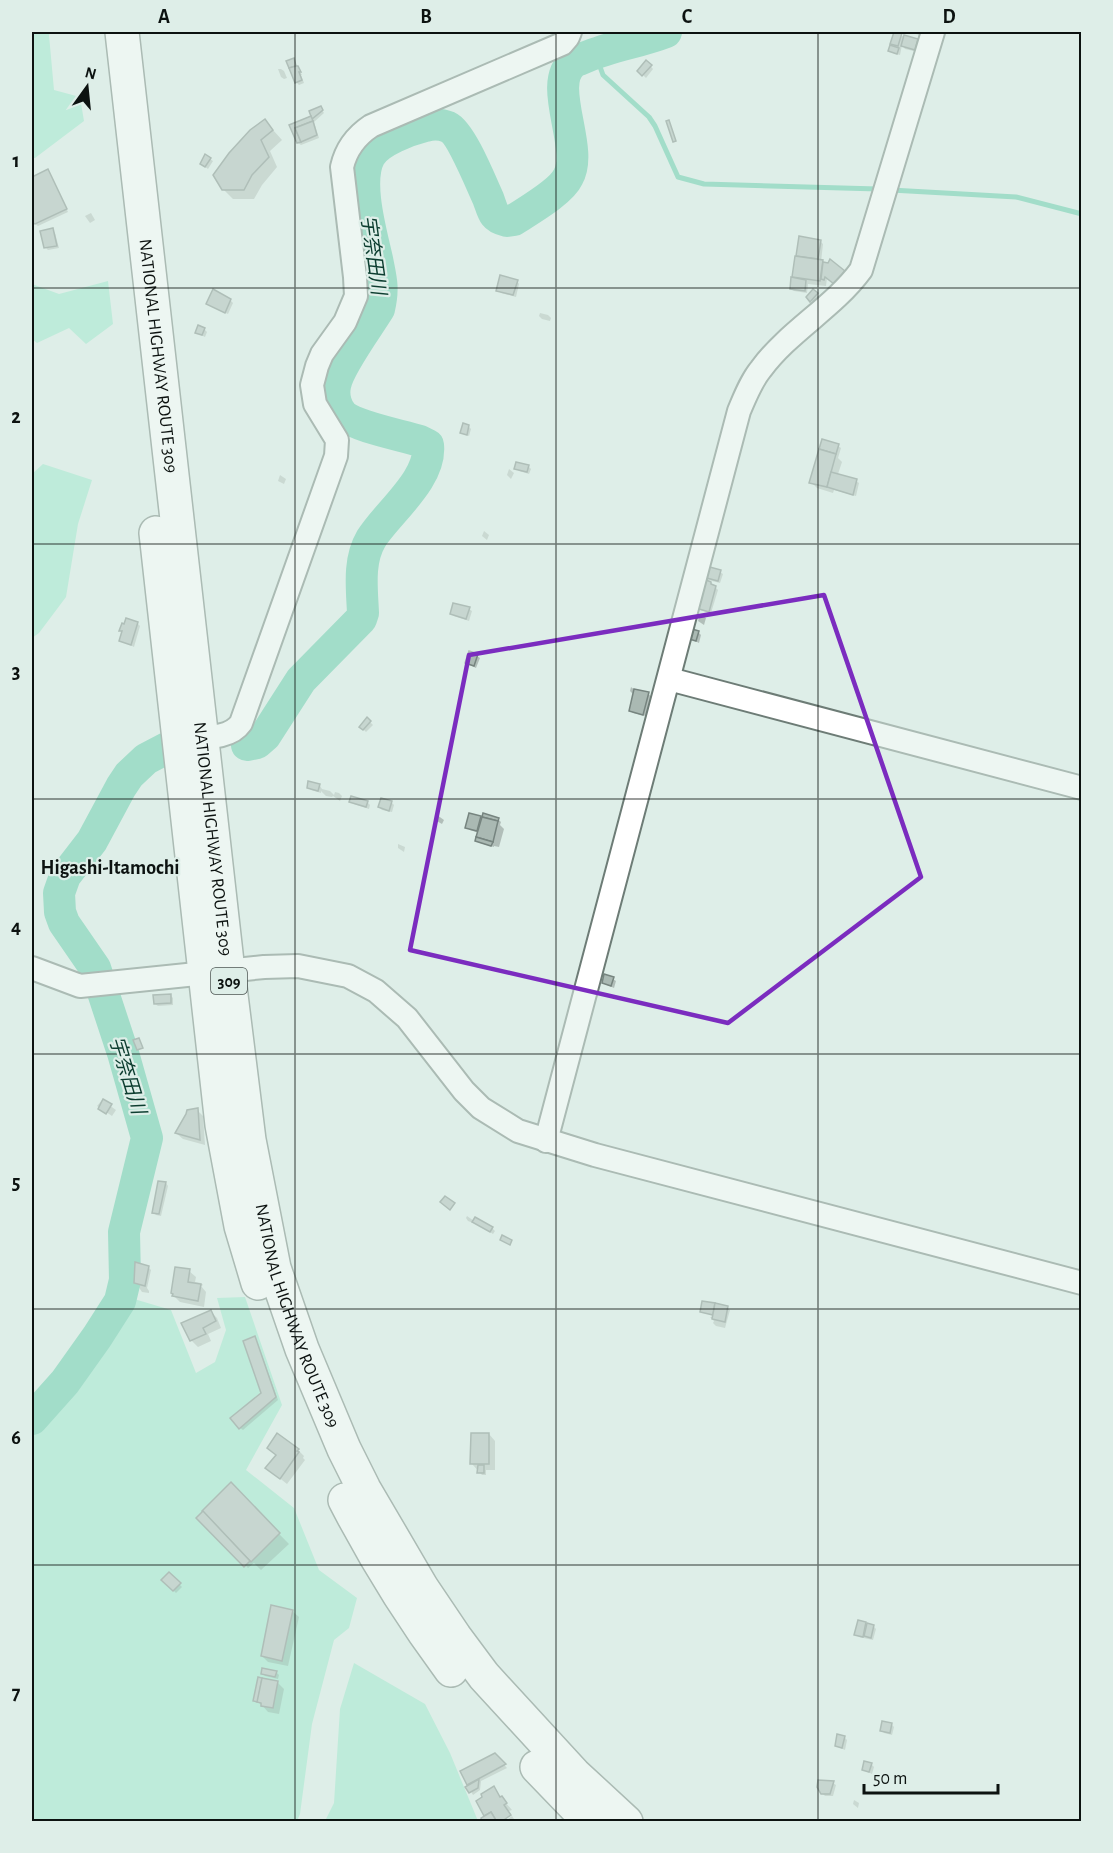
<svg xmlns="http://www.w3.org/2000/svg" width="1113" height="1853" font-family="'Alegreya Sans','Noto Sans JP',sans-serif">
<rect width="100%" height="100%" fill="#deeee8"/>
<g fill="#98e6ca">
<polygon points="32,32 51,32 49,35 54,90 80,97 84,121 35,158 32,158"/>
<polygon points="108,281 113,324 86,344 69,328 37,343 32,339 32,284 59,294"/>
<polygon points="43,464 92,480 78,524 66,597 39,633 32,638 32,474"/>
<polygon points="114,1293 171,1310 196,1373 215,1362 226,1330 217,1298 245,1297 282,1405 246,1470 294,1508 319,1570 357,1598 349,1628 334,1640 312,1724 300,1814 297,1821 32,1821 32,1417 41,1411 92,1339"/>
<polygon points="354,1663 425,1704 450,1753 478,1821 325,1821 334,1803 340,1709"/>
</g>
<g fill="#0003">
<polygon points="895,32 905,37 917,40 920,43 918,52 905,49 902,45 900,55 893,53 890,50"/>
<polygon points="909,32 924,32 923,36"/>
<polygon points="293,60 302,75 301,75 304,83 299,85 296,82"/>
<polygon points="647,62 653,69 646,78 639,71"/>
<polygon points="278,69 281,69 284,71 287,78 284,79 281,77"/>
<polygon points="320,107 324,113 314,122 319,138 301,145 298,143 313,116"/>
<polygon points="265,121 282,140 270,151 277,167 262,185 254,199 233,199 223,189"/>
<polygon points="210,159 213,161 208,169 204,166"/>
<polygon points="48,171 68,212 38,226 32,222 32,178"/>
<polygon points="91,213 95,220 90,223 85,216"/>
<polygon points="52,230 55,233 59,248 48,250 45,247"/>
<polygon points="820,241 823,244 821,262 829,264 831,261 846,275 837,285 827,278 826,286 808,284 807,293 794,291 791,289 797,280 793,276 800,258 797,256"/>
<polygon points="517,281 519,284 516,297 501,293 498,290"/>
<polygon points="813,291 819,297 814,303 808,297"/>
<polygon points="230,300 233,303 228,314 211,306"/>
<polygon points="540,313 548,315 551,318 550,321 542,319 539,316"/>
<polygon points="204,329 207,332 205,337 197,333"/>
<polygon points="469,427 471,429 469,436 462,432"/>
<polygon points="838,446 841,448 838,458 842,462 838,474 856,481 859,483 856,496 834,490 833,493 817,488 811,482"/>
<polygon points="528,466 531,469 529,474 519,471 516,468"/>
<polygon points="509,469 514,473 511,479 507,475"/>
<polygon points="280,475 286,479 284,484 278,481"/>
<polygon points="484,531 489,535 487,540 482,536"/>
<polygon points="720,572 723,574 720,583 708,580 705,577"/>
<polygon points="711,583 718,590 711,613 700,610 697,607"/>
<polygon points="469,609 472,611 469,621 454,616 452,614"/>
<polygon points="700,614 706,618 704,625 698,621"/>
<polygon points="127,620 138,624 140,626 134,647 121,640 123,633 121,630 125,626"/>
<polygon points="698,632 701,635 699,643 691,639"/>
<polygon points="477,656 480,658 476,668 466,663"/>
<polygon points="631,687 636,691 648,694 651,696 646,716 633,713 630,710 633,694 630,691"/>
<polygon points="367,719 373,725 366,732 361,727"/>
<polygon points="310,783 320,786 322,789 330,791 334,795 335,792 339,793 342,796 340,801 333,796 332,797 326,796 321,791 321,793 311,790 308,787"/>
<polygon points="351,801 367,802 370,805 369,809 354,804"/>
<polygon points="391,802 394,805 392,812 382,810 379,807"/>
<polygon points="437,815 444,820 442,824 435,820"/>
<polygon points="480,818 483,820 498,819 501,822 500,825 504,829 499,847 494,846 494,847 480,843 477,841 479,833 470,830 467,827"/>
<polygon points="398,844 405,847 404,852 398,848"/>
<polygon points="613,979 616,981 614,988 603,983"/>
<polygon points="170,995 173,998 173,1005 158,1006 155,1004"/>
<polygon points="102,1100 116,1110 112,1116 97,1106"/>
<polygon points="197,1110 203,1116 205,1145 183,1139 176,1133"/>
<polygon points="166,1183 168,1186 161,1216 156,1215 153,1212"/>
<polygon points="467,1216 474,1221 492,1228 495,1231 493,1234 474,1221 473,1223 468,1221 466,1218"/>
<polygon points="148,1267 151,1270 147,1288 149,1291 149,1293 142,1292 136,1283"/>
<polygon points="189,1271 196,1277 195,1282 201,1283 203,1285 201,1286 206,1292 204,1307 180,1302 174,1296"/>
<polygon points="703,1302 727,1308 730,1310 725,1328 716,1326 713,1323 714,1321 710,1317 712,1317 713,1314 701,1312"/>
<polygon points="210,1311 217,1318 221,1328 208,1334 211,1341 198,1347 192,1341 183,1324"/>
<polygon points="255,1338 257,1341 278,1400 243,1430 240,1428 263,1393"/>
<polygon points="489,1434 495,1441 495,1470 486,1470 486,1475 482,1475 472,1464"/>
<polygon points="298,1450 304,1456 303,1458 305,1460 287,1484 267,1468"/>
<polygon points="231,1485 289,1544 261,1570 254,1563 248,1568 199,1518"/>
<polygon points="169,1574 182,1587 176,1593 163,1580"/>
<polygon points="292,1611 299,1617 288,1666 268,1662 262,1656"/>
<polygon points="859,1622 873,1626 876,1629 873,1640 859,1637 856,1634"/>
<polygon points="276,1672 279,1675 278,1679 265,1676 262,1673"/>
<polygon points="277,1682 284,1689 279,1714 268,1712 261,1704 255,1701"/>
<polygon points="891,1724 894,1727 892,1735 884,1733 882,1730"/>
<polygon points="844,1737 847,1740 845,1750 836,1746"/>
<polygon points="495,1755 507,1768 481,1781 480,1790 473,1795 461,1772"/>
<polygon points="871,1764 874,1767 872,1774 864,1770"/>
<polygon points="833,1783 836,1785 833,1796 825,1796 822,1793"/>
<polygon points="493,1788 512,1810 509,1811 511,1814 499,1822 486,1815"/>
<polygon points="854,1800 859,1803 858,1808 853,1804"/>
<polygon points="512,1816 516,1822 504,1822"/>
</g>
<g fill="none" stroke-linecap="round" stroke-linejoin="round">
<g stroke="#5ac7a5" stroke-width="5">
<polyline points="595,53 603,75 649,117 655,126 678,177 704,184 878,189"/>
<polyline points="891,190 1016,197 1082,214"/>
</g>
<g stroke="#5ac7a5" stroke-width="32">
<path d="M247,745L257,743L265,736L301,680L361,619L363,613C362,589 358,561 371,539C387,513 432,479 428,445L420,441C401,435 358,427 344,416C336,409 333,396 335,386C338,367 368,327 379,309C384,288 381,279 377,259C371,232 356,181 370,156C379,141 409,130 425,126C432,124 441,124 448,127C461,133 481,183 488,198C490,203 492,211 495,215C498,219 503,220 507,221L514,220C529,210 561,192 568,177C585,148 545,83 574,62C577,60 583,59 586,57C612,46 640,42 666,32"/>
<polyline points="32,1419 65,1382 97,1337 120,1301 125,1280 124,1232 147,1138 123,1053 95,968 64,923 60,912 59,893 65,876 92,841 121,787 129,775 146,759 167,748"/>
</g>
</g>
<g fill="#aab9b3" stroke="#76847f" stroke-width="1.5">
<polygon points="894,32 902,33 898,46 890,44"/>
<polygon points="904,35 918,39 915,50 901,46"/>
<polygon points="890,45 899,48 897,54 888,51"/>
<polygon points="294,58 296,66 289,68 286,61"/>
<polygon points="646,60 652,65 642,76 637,71"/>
<polygon points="296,66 298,66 301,72 299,72 302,80 295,83 289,68"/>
<polygon points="321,106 323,110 312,119 309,111"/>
<polygon points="311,116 313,121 295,128 301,142 297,143 289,125"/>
<polygon points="265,119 273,130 261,140 269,157 252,175 244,190 222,190 213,175 229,153 250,130"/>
<polygon points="669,120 676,141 673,142 666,121"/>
<polygon points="313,121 317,135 301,142 295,128"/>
<polygon points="205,154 211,158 205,167 200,164"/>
<polygon points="48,169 67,209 35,224 32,222 32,177"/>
<polygon points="53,228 57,246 44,248 40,231"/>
<polygon points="799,236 821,240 818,259 796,256"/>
<polygon points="795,256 823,260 820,281 792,277"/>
<polygon points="830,259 845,271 834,284 825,277 824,280 821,279 823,262 828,263"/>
<polygon points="500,275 518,280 513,295 496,291"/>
<polygon points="791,277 806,280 805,291 790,289"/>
<polygon points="213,289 231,299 225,313 206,304"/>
<polygon points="813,289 818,293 810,302 806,297"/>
<polygon points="198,325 205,328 202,335 195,333"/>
<polygon points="463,423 469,425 467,435 460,433"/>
<polygon points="822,439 839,444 836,454 819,449"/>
<polygon points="819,449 836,454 827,487 809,483"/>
<polygon points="516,462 529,465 527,472 514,469"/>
<polygon points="831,472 857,479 853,495 827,487"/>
<polygon points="706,566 721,570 718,581 703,577"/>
<polygon points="704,579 711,582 711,584 716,586 709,612 696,608"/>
<polygon points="453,603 470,607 466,619 450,614"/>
<polygon points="126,618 138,622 131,645 119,641 122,631 119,631 122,623 124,624"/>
<polygon points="692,629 699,631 696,641 689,639"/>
<polygon points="469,651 478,654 474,666 465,663"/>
<polygon points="634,689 649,692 643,715 629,711"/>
<polygon points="367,717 371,721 363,730 359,727"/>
<polygon points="308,781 320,784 318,791 307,788"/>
<polygon points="351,796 368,801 366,807 349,802"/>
<polygon points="381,798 392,801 389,811 378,807"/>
<polygon points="469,813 481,816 477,831 465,828"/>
<polygon points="483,813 499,818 498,821 482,817"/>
<polygon points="482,817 498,821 493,842 476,837"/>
<polygon points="476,837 493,842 491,846 475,841"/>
<polygon points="604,974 614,977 611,986 602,983"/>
<polygon points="171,994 171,1003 154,1004 153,995"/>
<polygon points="139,1038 143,1048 137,1050 133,1040"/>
<polygon points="103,1099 112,1104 106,1114 98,1109"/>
<polygon points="198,1108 200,1140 175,1133 186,1114 187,1110"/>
<polygon points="158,1181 166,1182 159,1214 152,1213"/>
<polygon points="445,1196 455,1203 450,1210 440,1202"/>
<polygon points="475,1217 493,1227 490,1232 472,1222"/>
<polygon points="502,1235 512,1240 510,1245 500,1240"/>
<polygon points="135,1262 149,1266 145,1286 134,1283"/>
<polygon points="175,1267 190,1269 188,1282 201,1284 198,1301 172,1296 173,1294 171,1293"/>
<polygon points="702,1301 715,1303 713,1315 700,1312"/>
<polygon points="715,1303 728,1306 725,1322 712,1319"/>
<polygon points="211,1310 216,1321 203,1328 206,1334 190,1341 181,1323"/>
<polygon points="255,1336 276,1397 239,1429 230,1418 261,1393 243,1341"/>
<polygon points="277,1433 299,1449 297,1451 299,1452 280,1479 265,1468 276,1455 267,1448"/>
<polygon points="471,1433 489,1433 489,1464 470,1464"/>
<polygon points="478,1465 484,1465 484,1473 477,1473"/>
<polygon points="231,1482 280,1533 251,1562 202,1511"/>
<polygon points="203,1511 250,1561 244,1567 196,1518"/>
<polygon points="169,1572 181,1583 173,1591 161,1580"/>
<polygon points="271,1605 293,1610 282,1661 261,1656"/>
<polygon points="858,1620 866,1622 863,1637 854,1635"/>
<polygon points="867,1623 874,1625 871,1638 864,1636"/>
<polygon points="262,1668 277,1671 275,1677 261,1674"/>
<polygon points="258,1677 262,1678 258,1702 253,1701"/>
<polygon points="262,1678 278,1681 273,1708 261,1706 261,1703 257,1702"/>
<polygon points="882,1721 892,1723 890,1733 880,1731"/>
<polygon points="837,1734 845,1736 842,1748 835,1746"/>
<polygon points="495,1753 506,1764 467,1785 460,1771"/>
<polygon points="864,1761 872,1763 869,1772 862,1770"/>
<polygon points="479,1779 478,1788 469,1793 465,1787"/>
<polygon points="818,1780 834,1781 830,1794 821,1794 817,1787"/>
<polygon points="494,1786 500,1797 502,1796 507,1803 504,1805 511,1815 501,1822 497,1822 491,1812 484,1816 476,1801 482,1797 481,1794"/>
<polygon points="491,1812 497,1822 482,1822 481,1818"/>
</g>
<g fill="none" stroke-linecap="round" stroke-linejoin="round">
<defs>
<g id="minor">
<polyline points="669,679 1082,788"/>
<path d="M187,738C205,737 230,739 241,723L336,456L337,440L315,404L312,385L317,366L322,354L345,322L356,296L355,277L342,167C346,149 356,136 371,126L562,44L568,37L570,32"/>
<polyline points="32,968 80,986 264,967 298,966 348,976 376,991 407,1018 464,1091 481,1108 518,1131 595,1155 1082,1283"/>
<path d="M546,1141L739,411C745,397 751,381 761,369C789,331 833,308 861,270L933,32"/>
</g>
<g id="highway">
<path id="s1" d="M122,32L228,971L249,1140L274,1268L302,1349L344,1449L364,1489L422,1588L455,1637L484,1676L574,1774L626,1822"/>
<polyline points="156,533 222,1125 241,1226 258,1283"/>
<path d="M345,1500C376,1560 411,1616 451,1670"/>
<polyline points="537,1767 590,1822"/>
</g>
</defs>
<use href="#minor" stroke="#6d7c76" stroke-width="26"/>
<use href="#highway" stroke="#6d7c76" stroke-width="36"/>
<use href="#minor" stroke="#fff" stroke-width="22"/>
<use href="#highway" stroke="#fff" stroke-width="33"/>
</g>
<path d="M0 0H1113V1853H0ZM824,595L921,877L728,1023L410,950L469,655Z" fill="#deeee8" fill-opacity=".55" fill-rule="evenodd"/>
<path fill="none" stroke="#7b2cbf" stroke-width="4.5" stroke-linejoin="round" d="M824,595L921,877L728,1023L410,950L469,655Z"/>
<path fill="none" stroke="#0c1210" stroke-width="1.5" stroke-opacity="0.55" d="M295,32V1822M556,32V1822M818,32V1822M32,288H1082M32,544H1082M32,799H1082M32,1054H1082M32,1309H1082M32,1565H1082"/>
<g text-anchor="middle" stroke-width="4.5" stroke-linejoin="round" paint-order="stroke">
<rect fill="#deeee8" stroke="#4b5451" stroke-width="1.5" x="211" y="968" width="36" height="26" rx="4.5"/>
<g font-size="16" font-weight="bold" fill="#0c1210">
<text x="229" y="987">309</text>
</g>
<g font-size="18" fill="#0c1210" stroke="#deeee8">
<text dy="6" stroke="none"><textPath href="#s1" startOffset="326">NATIONAL HIGHWAY ROUTE 309</textPath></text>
<text dy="6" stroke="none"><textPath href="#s1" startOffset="812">NATIONAL HIGHWAY ROUTE 309</textPath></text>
<text dy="6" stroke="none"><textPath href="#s1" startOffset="1298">NATIONAL HIGHWAY ROUTE 309</textPath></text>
</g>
<g font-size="20" font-style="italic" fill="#0d3e30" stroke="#deeee8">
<text transform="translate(374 255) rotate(82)" y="7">宇奈田川</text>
<text transform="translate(128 1075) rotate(73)" y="7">宇奈田川</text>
</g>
<g font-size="20" font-weight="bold" fill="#0c1210" stroke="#deeee8">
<text x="110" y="874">Higashi-Itamochi</text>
</g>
</g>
<rect width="1113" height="1853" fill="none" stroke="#deeee8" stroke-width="66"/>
<g transform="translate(87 87) rotate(15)" stroke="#deeee8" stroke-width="4.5" paint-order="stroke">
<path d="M0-4.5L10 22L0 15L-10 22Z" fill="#0c1210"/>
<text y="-9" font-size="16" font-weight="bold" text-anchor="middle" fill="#0c1210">N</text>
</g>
<path d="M864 1784v9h134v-9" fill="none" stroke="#0c1210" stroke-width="3"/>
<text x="873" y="1784" font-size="18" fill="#0c1210" stroke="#deeee8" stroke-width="4.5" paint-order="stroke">50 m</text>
<rect x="33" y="33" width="1047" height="1787" fill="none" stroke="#0c1210" stroke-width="2"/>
<g font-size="20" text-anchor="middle" font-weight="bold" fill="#0c1210">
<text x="164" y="23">A</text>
<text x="426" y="23">B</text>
<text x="687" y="23">C</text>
<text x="949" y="23">D</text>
<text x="16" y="167">1</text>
<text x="16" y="423">2</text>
<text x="16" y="678">3</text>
<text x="16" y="933">4</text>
<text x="16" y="1189">5</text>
<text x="16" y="1444">6</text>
<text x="16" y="1699">7</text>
</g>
</svg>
